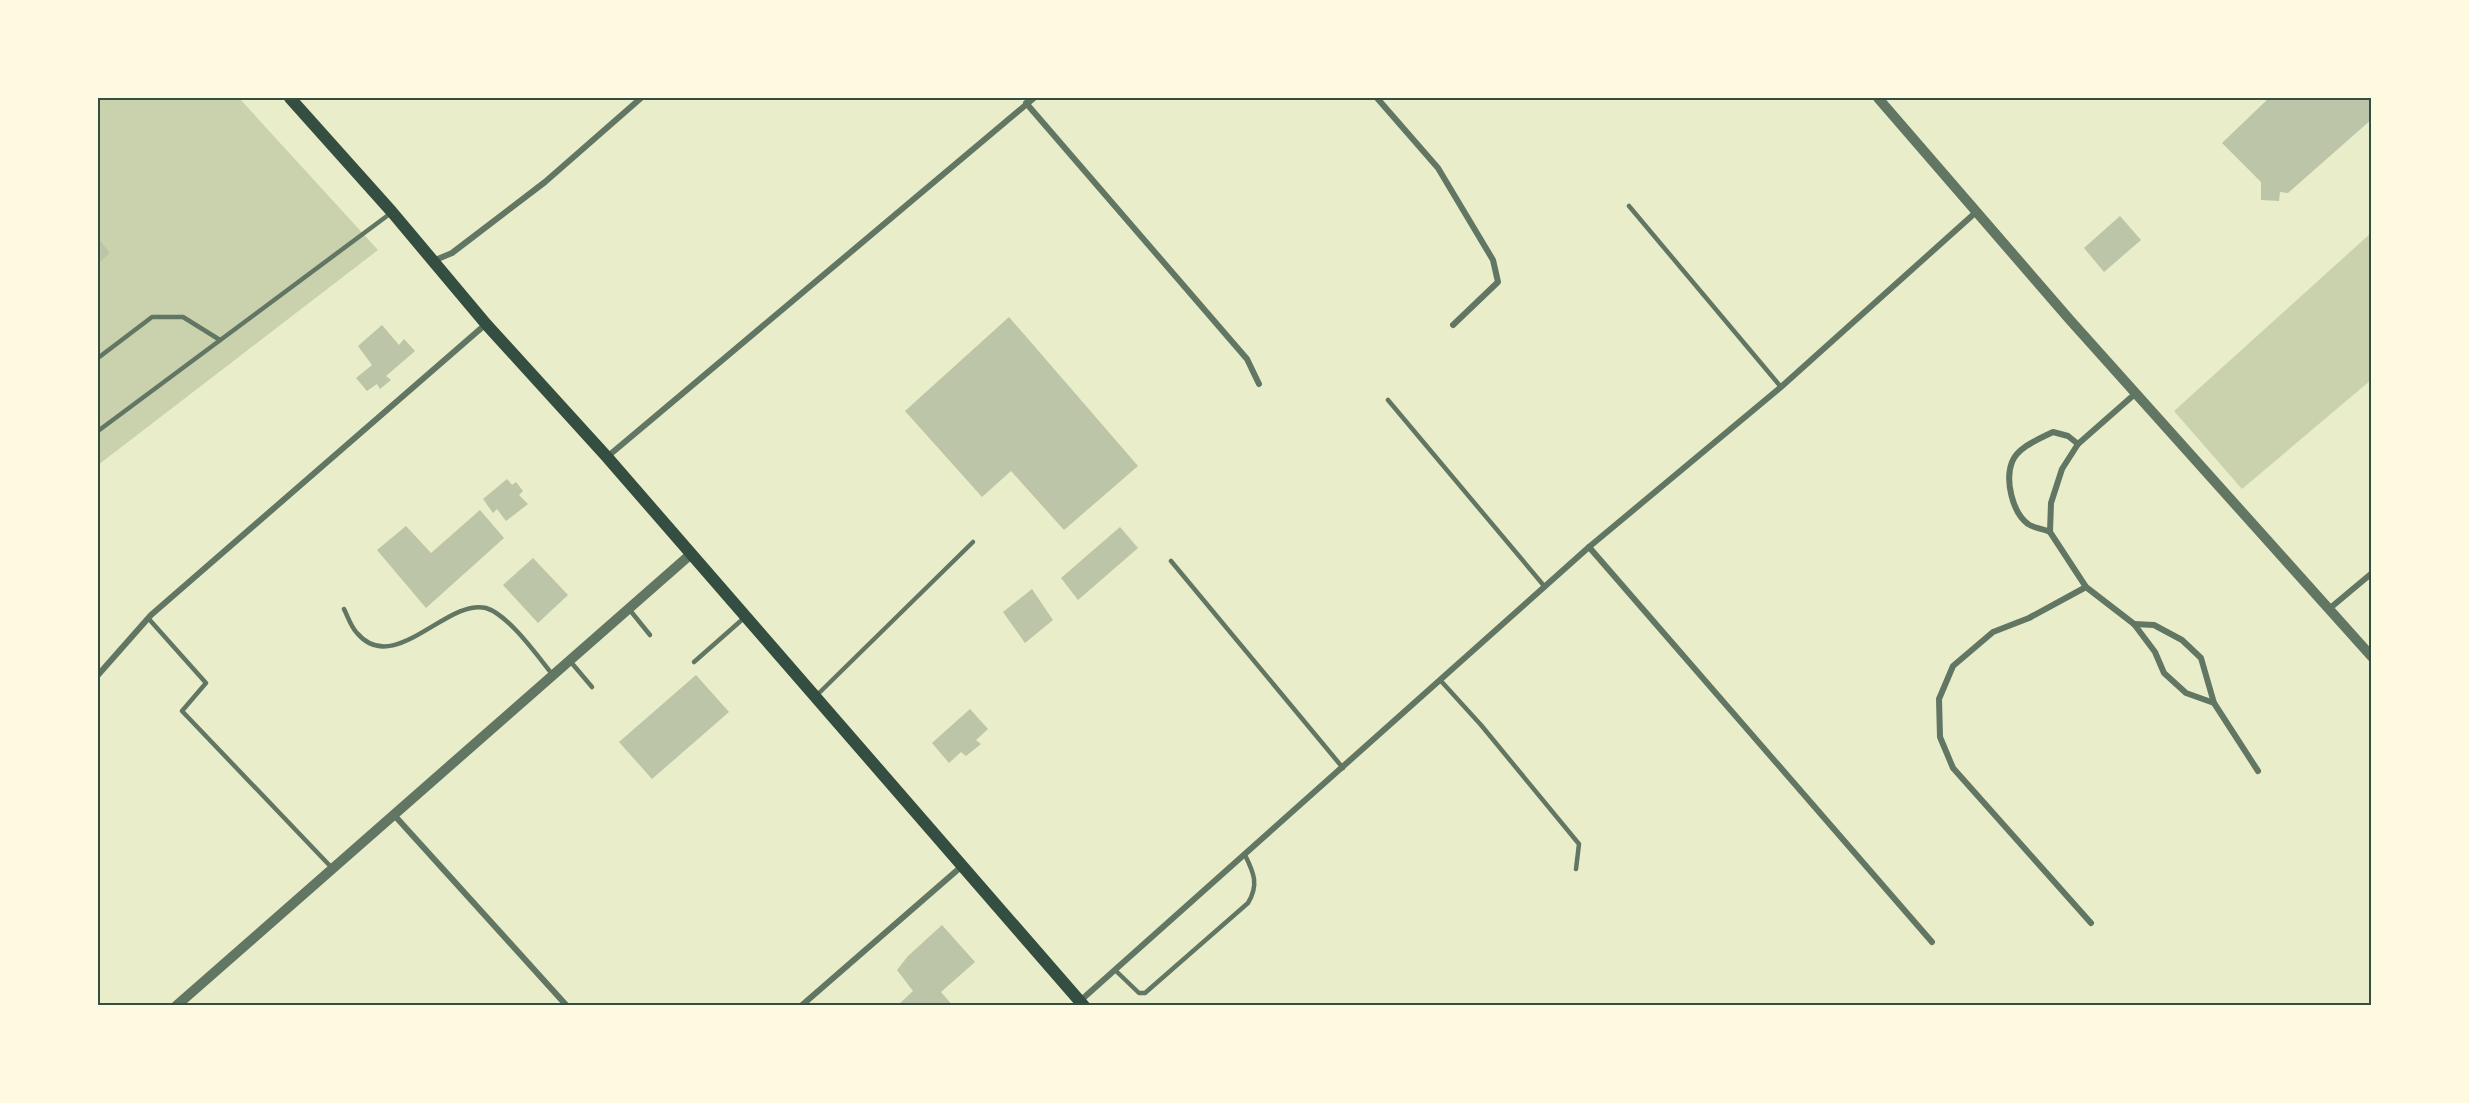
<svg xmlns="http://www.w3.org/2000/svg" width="2469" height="1103" font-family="'IBM Plex Serif',serif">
<rect width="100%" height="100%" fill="#e9edc9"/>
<g fill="#cad2ad">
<polygon points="98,98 239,98 378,250 98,465"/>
<polygon points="2371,233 2371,380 2242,489 2174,411"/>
</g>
<g fill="#bcc5a7">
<polygon points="2269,98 2372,98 2372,119 2288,193 2280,192 2279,201 2261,200 2261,182 2222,143"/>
<polygon points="2120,216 2141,240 2104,272 2084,248"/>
<polygon points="98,238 110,253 98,264"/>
<polygon points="1009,317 1138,466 1064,530 1011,471 982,497 905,411"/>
<polygon points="382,325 399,345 404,339 415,351 386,376 391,380 380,389 377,384 367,391 356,378 372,365 358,346"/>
<polygon points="507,479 512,485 516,482 523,491 519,495 528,504 506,521 497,509 493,513 483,499"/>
<polygon points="480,510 504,538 426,608 377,550 406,526 431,553"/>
<polygon points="1120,527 1138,548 1078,600 1061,578"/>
<polygon points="533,558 568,595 538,623 503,585"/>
<polygon points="1032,589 1053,620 1025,643 1003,612"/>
<polygon points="696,675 729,712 652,779 619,742"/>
<polygon points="970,709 988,729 976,740 981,744 966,756 961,752 949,763 932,743"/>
<polygon points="942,925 975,962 941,992 953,1006 897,1006 913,991 897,970 908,956"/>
</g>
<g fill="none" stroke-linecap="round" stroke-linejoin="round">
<g stroke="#617663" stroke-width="4.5">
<polyline points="1629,206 1781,387"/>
<polyline points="98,358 152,317 183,317 220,340"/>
<polyline points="1388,400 1545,587"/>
<polyline points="98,431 391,213"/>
<polyline points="1171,561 1343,768"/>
<path d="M344,609C348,617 351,627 357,633C394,677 447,598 486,608C509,615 538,657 553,675"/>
<polyline points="629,609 650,635"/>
<polyline points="148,618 206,683 182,711 333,869"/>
<polyline points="570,661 592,687"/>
<polyline points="694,662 744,618"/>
<polyline points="1441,681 1481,725 1579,844 1576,869"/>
<polyline points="817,695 973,542"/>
<path d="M1115,970L1139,993H1145L1248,903C1259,885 1254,873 1245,855"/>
</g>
<g stroke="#617663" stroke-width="6">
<polyline points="1377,98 1438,168 1493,260 1498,282 1453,325"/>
<polyline points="1026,103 1247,359 1259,384"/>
<polyline points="433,261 452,253 545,182 641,98"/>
<polyline points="2136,393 2078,444 2062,469 2051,503 2050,532 2086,587 2134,624 2155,652 2164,673 2186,693 2214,703"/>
<polyline points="607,457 1034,98"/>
<path d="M2050,532C2044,529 2033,528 2028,524C2012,512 2005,480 2012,462C2018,447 2039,439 2053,432L2068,436L2078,444"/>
<polyline points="1589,547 1932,942"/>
<polyline points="2086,587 2029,618 1993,632 1953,666 1939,699 1940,737 1953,768 2091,923"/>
<polyline points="2329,609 2372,573"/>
<polyline points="2134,624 2154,625 2182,640 2201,658 2214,703 2258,771"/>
<polyline points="98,675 151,615 486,324"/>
<polyline points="395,816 567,1006"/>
<polyline points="1080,1001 1589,547 1781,387 1975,213"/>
<polyline points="801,1006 962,866"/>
</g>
<g stroke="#617663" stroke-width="10">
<polyline points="1878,98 2070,320 2372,657"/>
<polyline points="176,1006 691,554"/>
</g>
<polyline stroke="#344e41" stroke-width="12" points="290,98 392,212 486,324 607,457 1084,1006"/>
</g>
<rect width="2469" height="1103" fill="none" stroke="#fefae0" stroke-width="198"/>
<rect x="99" y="99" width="2271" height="905" fill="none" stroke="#344e41" stroke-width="2"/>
</svg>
